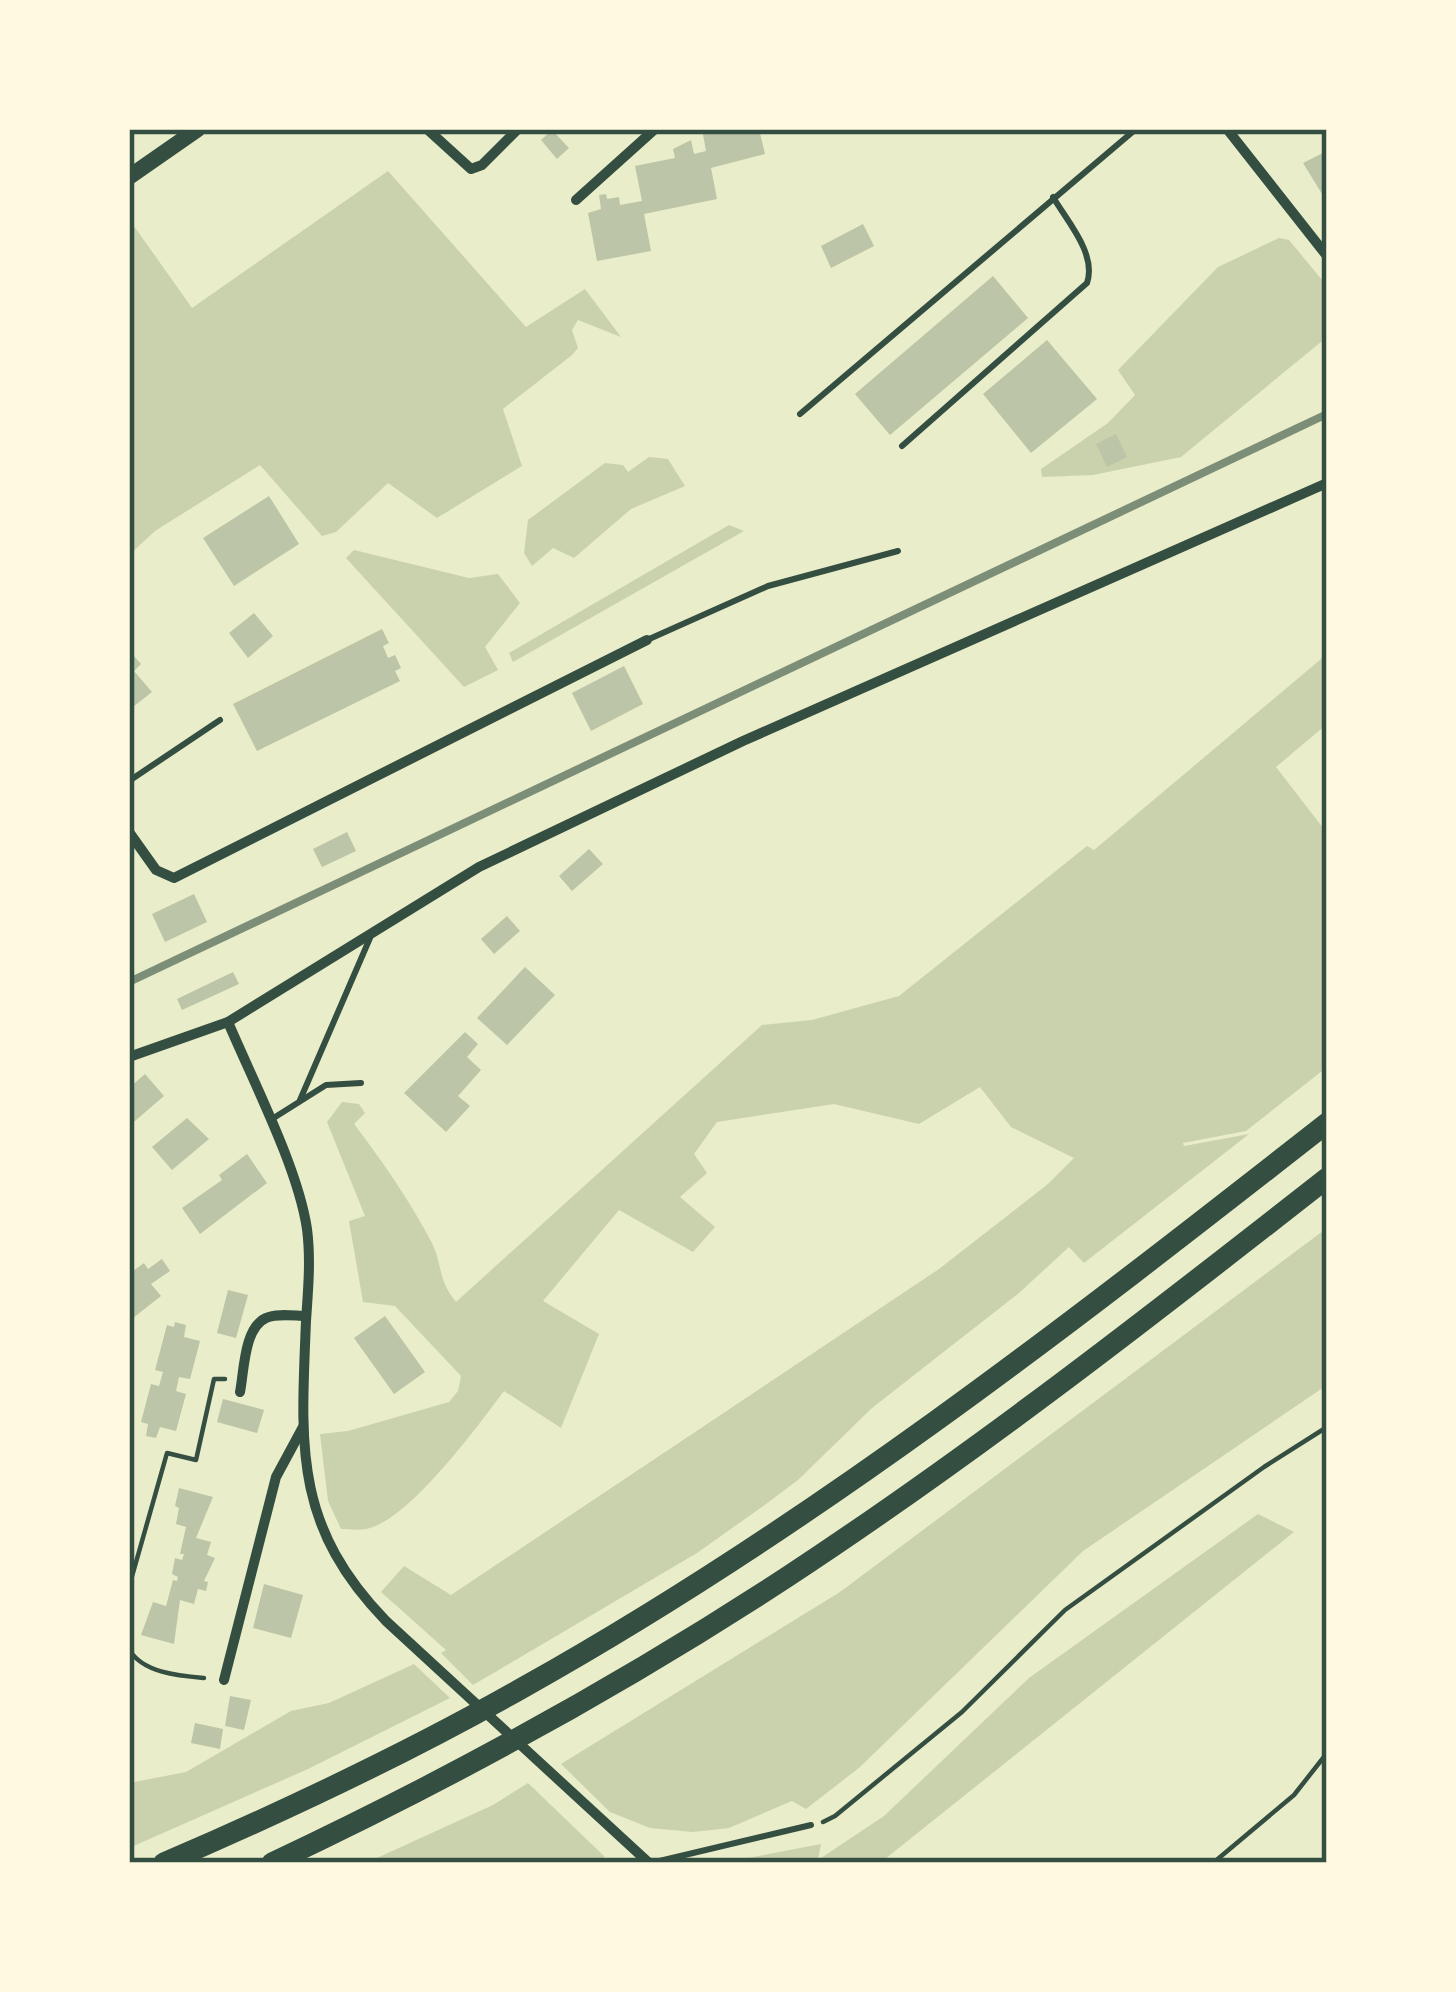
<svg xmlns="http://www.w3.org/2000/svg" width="1456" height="1992" font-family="'Asap Condensed',sans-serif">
<rect width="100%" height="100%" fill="#e9edc9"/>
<g fill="#cad2ad">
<polygon points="388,171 526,327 585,289 621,337 578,320 572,330 578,348 572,355 503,409 522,466 437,518 388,483 336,532 322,536 260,465 155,531 129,555 129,219 192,308"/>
<polygon points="1279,238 1289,240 1327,286 1327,337 1181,457 1093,475 1042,477 1041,469 1108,423 1135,395 1118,370 1218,267"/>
<polygon points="649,457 668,459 685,486 631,509 574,558 553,548 532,566 524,553 528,520 605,463 623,465 628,472"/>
<polygon points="729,525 744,531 513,662 509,653"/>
<polygon points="354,550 469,578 498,574 520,603 485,647 498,670 464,687 346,558"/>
<path d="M1327,654V724L1276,767L1327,833V1067L1246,1131L1183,1143L1184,1146L1249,1134L1084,1263L1069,1247L1019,1293L872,1408L798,1480L766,1504L697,1553L473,1685L441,1653L446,1650L381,1592L404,1566L451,1595L939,1269L1048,1184L1074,1158L1011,1127L980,1087L919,1124L834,1104L717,1122L694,1154L707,1173L680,1197L715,1227L693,1252L619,1210L543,1301L599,1334L561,1428L504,1391C477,1427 412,1516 370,1528C362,1531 349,1529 341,1529L328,1501L320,1434L348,1431L449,1402L458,1391L461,1376L395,1306L363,1302L349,1221L365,1216L327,1122L342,1102L359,1104L365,1113L354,1124C383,1162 410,1201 432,1243C443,1266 437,1278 456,1302L762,1025L812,1020L899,996L1087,846L1094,850Z"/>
<polygon points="1327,1228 1327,1385 1083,1551 860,1767 806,1809 792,1801 729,1828 693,1832 650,1828 610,1812 561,1764 840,1592"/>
<polygon points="1258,1514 1294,1532 880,1863 722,1863 821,1844 818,1860 884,1816 1029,1678"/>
<polygon points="414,1664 450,1698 308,1769 129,1848 129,1783 186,1772 291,1711 329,1703"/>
<polygon points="528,1783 605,1857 586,1863 366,1863 493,1805"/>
</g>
<g fill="#bcc5a7">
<polygon points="702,129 759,129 765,154 711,168 717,199 644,214 651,251 597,261 588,213 601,209 599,195 606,194 607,199 619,197 620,205 642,201 635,166 675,158 673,149 691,140 694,154 706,151"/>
<polygon points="552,130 569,148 557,159 541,140"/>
<polygon points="1327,151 1327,202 1303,163"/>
<polygon points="863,224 874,246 831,268 821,246"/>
<polygon points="993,276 1028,318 890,435 855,394"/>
<polygon points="1047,340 1097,399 1031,453 983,394"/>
<polygon points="1116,434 1127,457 1107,467 1096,444"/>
<polygon points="269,496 299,544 234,586 203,538"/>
<polygon points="254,613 273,636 248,658 229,633"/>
<polygon points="382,629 389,643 383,646 388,658 395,655 401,668 395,671 400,681 257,751 233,704"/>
<polygon points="133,655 141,664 134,671 152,692 129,710 129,658"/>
<polygon points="624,666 643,704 591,731 572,693"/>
<polygon points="347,832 356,851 322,867 313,849"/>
<polygon points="589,849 603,864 572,891 559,876"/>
<polygon points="194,894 207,922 165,942 152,914"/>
<polygon points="507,916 520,931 494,954 481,939"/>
<polygon points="525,967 555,995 507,1045 477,1018"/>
<polygon points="233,972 239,984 182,1010 177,999"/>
<polygon points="465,1032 478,1044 467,1057 481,1070 458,1096 470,1106 446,1132 404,1093"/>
<polygon points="145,1074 164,1096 129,1126 129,1088"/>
<polygon points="187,1118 209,1139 172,1170 152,1147"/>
<polygon points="247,1154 267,1183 200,1234 182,1208 222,1180 219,1175"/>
<polygon points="162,1259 170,1271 151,1284 161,1296 133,1318 129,1313 129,1274 144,1263 148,1269"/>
<polygon points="228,1290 248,1295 236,1338 217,1333"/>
<polygon points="385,1316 425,1372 394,1394 354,1338"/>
<polygon points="175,1322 186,1325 184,1337 200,1341 190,1379 179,1377 176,1391 186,1394 176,1431 160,1427 156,1438 146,1436 148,1424 141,1422 151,1384 159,1386 163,1372 155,1370 167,1325 174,1327"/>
<polygon points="223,1399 264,1410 257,1433 217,1422"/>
<polygon points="179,1488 213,1497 196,1538 211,1542 207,1555 215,1558 204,1581 208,1582 206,1591 198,1589 194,1604 180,1600 174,1644 141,1635 153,1602 166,1606 173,1580 177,1581 178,1577 172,1574 175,1558 182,1560 184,1554 180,1554 186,1527 176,1524 179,1508 175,1506"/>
<polygon points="264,1584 303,1595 291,1638 253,1628"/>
<polygon points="230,1696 251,1700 244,1730 225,1726"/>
<polygon points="195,1723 223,1729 220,1749 191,1743"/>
</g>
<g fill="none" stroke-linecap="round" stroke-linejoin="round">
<g stroke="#344e41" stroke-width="4.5">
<polyline points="129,1587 167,1453 196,1460 214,1379 225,1379"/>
<path d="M129,1649C142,1673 180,1676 204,1678"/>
<polyline points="823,1822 835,1816 962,1712 1065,1610 1264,1467 1327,1427"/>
<polyline points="1213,1863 1294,1795 1327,1753"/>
</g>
<g stroke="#344e41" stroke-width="6">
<polyline points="800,414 1136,129"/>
<path d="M902,446L1087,283C1097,254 1067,221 1053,197"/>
<polyline points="647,640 768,586 898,551"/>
<polyline points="129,781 220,720"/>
<polyline points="300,1100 370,938"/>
<polyline points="272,1119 326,1085 361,1083"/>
<polyline points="651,1863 811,1825"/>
</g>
<g stroke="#344e41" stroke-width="10">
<polyline points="427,129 471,169 482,165 518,129"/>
<polyline points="1227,129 1327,256"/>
<polyline points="576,200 655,129"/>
<polyline points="129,832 156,870 174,878 647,640"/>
<path d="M228,1022C253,1081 298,1168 307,1229C311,1260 308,1291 306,1321C301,1445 293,1525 386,1621L649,1863"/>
<polyline points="129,1057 228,1022 479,867 743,741 1327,483"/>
<path d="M240,1392C244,1372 244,1327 266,1318C277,1313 295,1316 306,1316"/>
<polyline points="224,1680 276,1477 303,1427"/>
</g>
<polyline stroke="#344e41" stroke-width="16" points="129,177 198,129"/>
<g stroke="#344e41" stroke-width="21">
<path d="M164,1863C287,1810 408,1753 524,1687C810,1527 1069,1325 1327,1123"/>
<path d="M272,1863C450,1779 622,1685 787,1577C974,1454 1151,1316 1327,1178"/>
</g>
<polyline stroke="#7c8e77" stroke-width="8" points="129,982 1327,414"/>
</g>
<rect width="1456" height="1992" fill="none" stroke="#fefae0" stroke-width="264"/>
<rect x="132" y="132" width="1192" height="1728" fill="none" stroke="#344e41" stroke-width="4.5"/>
</svg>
